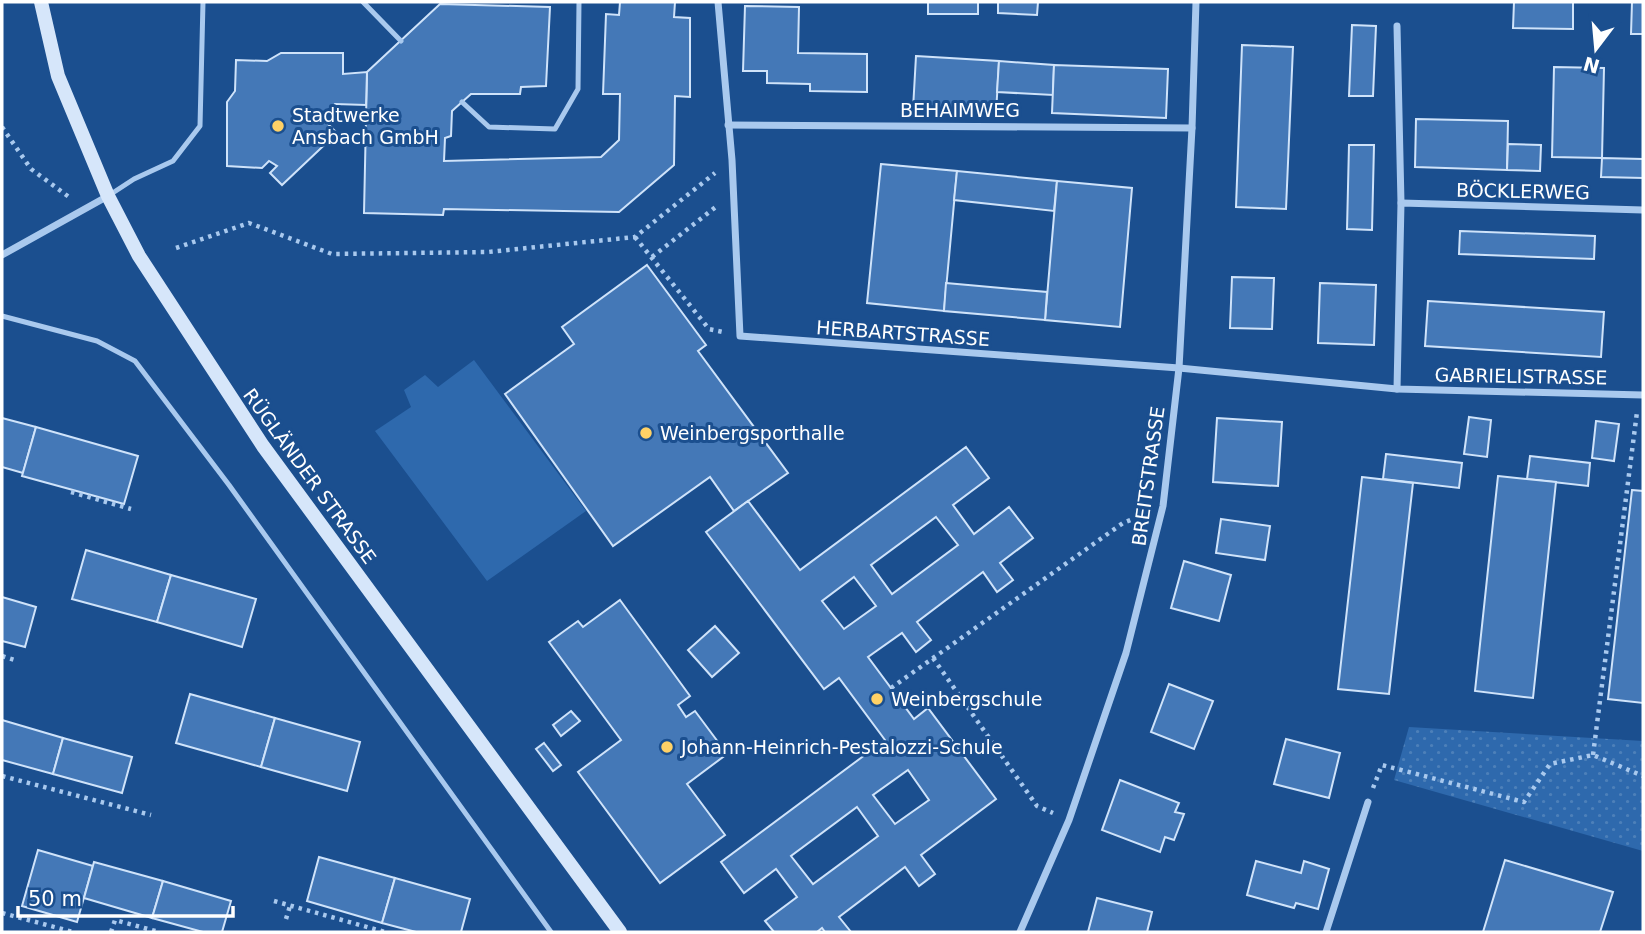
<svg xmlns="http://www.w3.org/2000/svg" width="1645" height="934" font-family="'DejaVu Sans',sans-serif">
<defs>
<pattern id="grass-dots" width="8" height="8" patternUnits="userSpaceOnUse" patternTransform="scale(1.75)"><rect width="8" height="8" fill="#2e69ad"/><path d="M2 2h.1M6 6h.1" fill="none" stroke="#4d80b9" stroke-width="1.8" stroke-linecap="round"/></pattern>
</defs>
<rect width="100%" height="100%" fill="#1b4f8f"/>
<polygon fill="url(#grass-dots)" points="1409,727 1643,741 1643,851 1394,780"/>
<polygon fill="#2e69ad" points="474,360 586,511 487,581 375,431 411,407 404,390 425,375 438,387"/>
<g fill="#4478b7" stroke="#cfe3fa" stroke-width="2" fill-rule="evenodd">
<polygon points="620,2 675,2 674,17 690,18 690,97 675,96 674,165 619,212 444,209 443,215 364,213 367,72 440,4 550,7 546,86 521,87 520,94 471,94 452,111 451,136 445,138 444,161 601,157 619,140 620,94 603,94 606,14 619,15"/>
<rect x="928" y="2" width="50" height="12"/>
<polygon points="998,2 1038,2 1037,15 998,13"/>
<polygon points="1514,2 1573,2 1573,29 1513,28"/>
<polygon points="1632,2 1643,2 1643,34 1631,34"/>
<polygon points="745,6 799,7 798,53 867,54 867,92 810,91 810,84 767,83 767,71 743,71"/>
<polygon points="1352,25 1376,26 1373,96 1349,96"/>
<polygon points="1242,45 1293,47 1286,209 1236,207"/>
<polygon points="281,53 343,53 343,74 367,72 366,105 335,104 322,118 337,133 282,185 270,173 277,166 269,161 262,168 227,166 227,102 235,91 236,60 267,61"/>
<polygon points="916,56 999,61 996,114 913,109"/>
<polygon points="999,61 1054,65 1053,95 997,92"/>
<polygon points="1054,65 1168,69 1166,118 1052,113"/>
<polygon points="1554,67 1604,68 1602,158 1552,157"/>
<polygon points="1416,119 1508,121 1507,170 1415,167"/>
<polygon points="1508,144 1541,145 1540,171 1507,170"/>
<polygon points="1349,145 1374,145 1372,230 1347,229"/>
<polygon points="1602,158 1643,159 1643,178 1601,177"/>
<polygon points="881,164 957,171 944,311 867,303"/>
<polygon points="957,171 1057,181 1054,211 954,200"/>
<polygon points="1057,181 1132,188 1120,327 1045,320"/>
<polygon points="1460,231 1595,236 1594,259 1459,254"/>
<polygon points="647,265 706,345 698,351 788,473 734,511 710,477 613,546 505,394 574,344 562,327"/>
<polygon points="1232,277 1274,278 1272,329 1230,328"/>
<polygon points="946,283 1047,292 1045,320 944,311"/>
<polygon points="1320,283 1376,285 1374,345 1318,343"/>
<polygon points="1428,301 1604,312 1601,357 1425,346"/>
<polygon points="1469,417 1491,420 1487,457 1464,454"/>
<polygon points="2,418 36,427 23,473 2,467"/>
<polygon points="1217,418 1282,422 1278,486 1213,482"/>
<polygon points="1596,421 1619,424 1614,461 1592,458"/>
<polygon points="36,427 138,456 124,504 22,476"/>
<path d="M966,447L989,478L953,505L974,534L1009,507L1033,538L1000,563L1013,580L997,592L983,572L917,622L931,640L916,652L902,633L868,657L914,719L928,708L996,799L921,855L935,874L919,886L905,867L839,917L851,932H825L822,928L817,932H774L765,921L797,897L776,869L744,893L721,862L885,740L839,678L824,689L706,532L748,501L800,570ZM936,517L958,545L892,594L871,565ZM854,577L876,606L844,629L822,601ZM908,770L929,800L895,824L873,795ZM857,807L878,836L813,884L791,856Z"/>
<polygon points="1386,454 1462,463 1459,488 1383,479"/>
<polygon points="1530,456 1590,463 1588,486 1527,479"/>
<polygon points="1498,476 1556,482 1533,698 1475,691"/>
<polygon points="1362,477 1413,483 1389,694 1338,689"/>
<polygon points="1632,490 1643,491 1643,703 1608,699"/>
<polygon points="1221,519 1270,526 1265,560 1216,553"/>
<polygon points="86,550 171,575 157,622 72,599"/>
<polygon points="1184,561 1231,575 1219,621 1171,608"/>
<polygon points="171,575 256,599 242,647 157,622"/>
<polygon points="2,597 36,607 25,647 2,641"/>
<polygon points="620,600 690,696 678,705 686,717 695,711 727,754 687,784 725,835 660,883 578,772 621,740 549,642 578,621 583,627"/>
<polygon points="715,626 739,653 712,677 688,650"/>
<polygon points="1169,684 1213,701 1194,749 1151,732"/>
<polygon points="190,694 275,718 261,767 176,743"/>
<polygon points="571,711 580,721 561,736 553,725"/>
<polygon points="275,718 360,742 347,791 261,767"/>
<polygon points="2,720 63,738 53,774 2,760"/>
<polygon points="63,738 132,757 122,793 53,774"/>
<polygon points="1286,739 1340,753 1329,798 1274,784"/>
<polygon points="544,743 561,765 553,771 536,749"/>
<polygon points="1120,780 1179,803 1175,812 1184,814 1174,840 1165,837 1160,852 1102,830"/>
<polygon points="38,850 93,866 77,922 22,906"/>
<polygon points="319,857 395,878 382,923 307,901"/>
<polygon points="1505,860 1613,892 1600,932 1483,932"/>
<polygon points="1256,861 1301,873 1304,861 1329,869 1318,909 1296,903 1294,908 1247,895"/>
<polygon points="94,862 163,881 152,918 84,898"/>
<polygon points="395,878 470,899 461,932 416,932 382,923"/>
<polygon points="163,881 231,901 222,932 203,932 152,918"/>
<polygon points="1097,898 1152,912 1147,932 1088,932"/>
</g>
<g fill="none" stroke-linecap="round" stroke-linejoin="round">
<g stroke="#a9c9ee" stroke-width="4.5" stroke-dasharray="3.5 5" stroke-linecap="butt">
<polyline points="2,127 31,169 69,197"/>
<polyline points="635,237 709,329 723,332"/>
<polyline points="176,248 249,223 332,254 488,252 635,237 715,173"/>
<polyline points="652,257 717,206"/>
<polyline points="71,492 131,509"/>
<polyline points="2,656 18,661"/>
<polyline points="933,658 1037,806 1053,813"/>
<polyline points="891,688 1123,523 1143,515"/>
<polyline points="1593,755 1637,412"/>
<polyline points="2,776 151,815"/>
<polyline points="1373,788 1382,765 1524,802 1550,764 1593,755 1643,776"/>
<polyline points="274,901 385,932"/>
<polyline points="2,913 73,932"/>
<polyline points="286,919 290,906"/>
<polyline points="111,932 115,920 159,932"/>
</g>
<g stroke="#a9c9ee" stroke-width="5">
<polyline points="363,2 401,41"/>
<polyline points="462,102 489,127 555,129 578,89 579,2"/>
<polyline points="108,196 134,179 173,161 200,126 203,2"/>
<polyline points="2,316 97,341 135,361 229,485 551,932"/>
</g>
<g stroke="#a9c9ee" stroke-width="7">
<polyline points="718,2 732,160 740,336 1179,368 1397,389 1643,395"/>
<polyline points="1397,26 1401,203"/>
<polyline points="728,125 1192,128"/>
<polyline points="2,255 108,196"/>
<polyline points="1397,389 1401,203 1643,210"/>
<polyline points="1020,932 1069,820 1126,653 1163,506 1179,368 1192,128 1196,2"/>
<polyline points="1326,932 1368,802"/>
</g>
<polyline stroke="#d6e6fa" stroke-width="14" points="41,2 58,76 108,196 139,256 263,446 620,932"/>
</g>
<g fill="#ffd166" stroke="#1b4f8f" stroke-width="2.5">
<circle cx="278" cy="126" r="7"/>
<circle cx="646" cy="433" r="7"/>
<circle cx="877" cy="699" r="7"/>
<circle cx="667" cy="747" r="7"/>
</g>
<g text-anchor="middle" stroke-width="6" stroke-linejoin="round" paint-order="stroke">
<g font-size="19" fill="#fff" stroke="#1b4f8f">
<text x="960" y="117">BEHAIMWEG</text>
<text transform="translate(1523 191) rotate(1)" y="7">BÖCKLERWEG</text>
<text transform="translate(903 333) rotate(4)" y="7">HERBARTSTRASSE</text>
<text transform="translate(1521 376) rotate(1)" y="7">GABRIELISTRASSE</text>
<text transform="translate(310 476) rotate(54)" y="7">RÜGLÄNDER STRASSE</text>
<text transform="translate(1148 476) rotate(-82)" y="7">BREITSTRASSE</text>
</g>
<g font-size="19" fill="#fff" stroke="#1b4f8f" text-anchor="start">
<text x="292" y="122">Stadtwerke<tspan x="292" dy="22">Ansbach GmbH</tspan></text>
<text x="660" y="440">Weinbergsporthalle</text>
<text x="891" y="706">Weinbergschule</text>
<text x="681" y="754">Johann-Heinrich-Pestalozzi-Schule</text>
</g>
</g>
<rect width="1645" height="934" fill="none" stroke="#ffffff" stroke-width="7"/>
<g transform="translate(1596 49) rotate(196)" stroke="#1b4f8f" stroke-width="5" paint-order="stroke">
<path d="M0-5L12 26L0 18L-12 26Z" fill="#ffffff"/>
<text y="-10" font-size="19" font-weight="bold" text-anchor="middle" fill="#ffffff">N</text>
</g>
<path d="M18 906v10h215v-10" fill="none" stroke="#ffffff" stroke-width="3.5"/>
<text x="28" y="906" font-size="21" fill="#ffffff" stroke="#1b4f8f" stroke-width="5" paint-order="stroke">50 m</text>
</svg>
